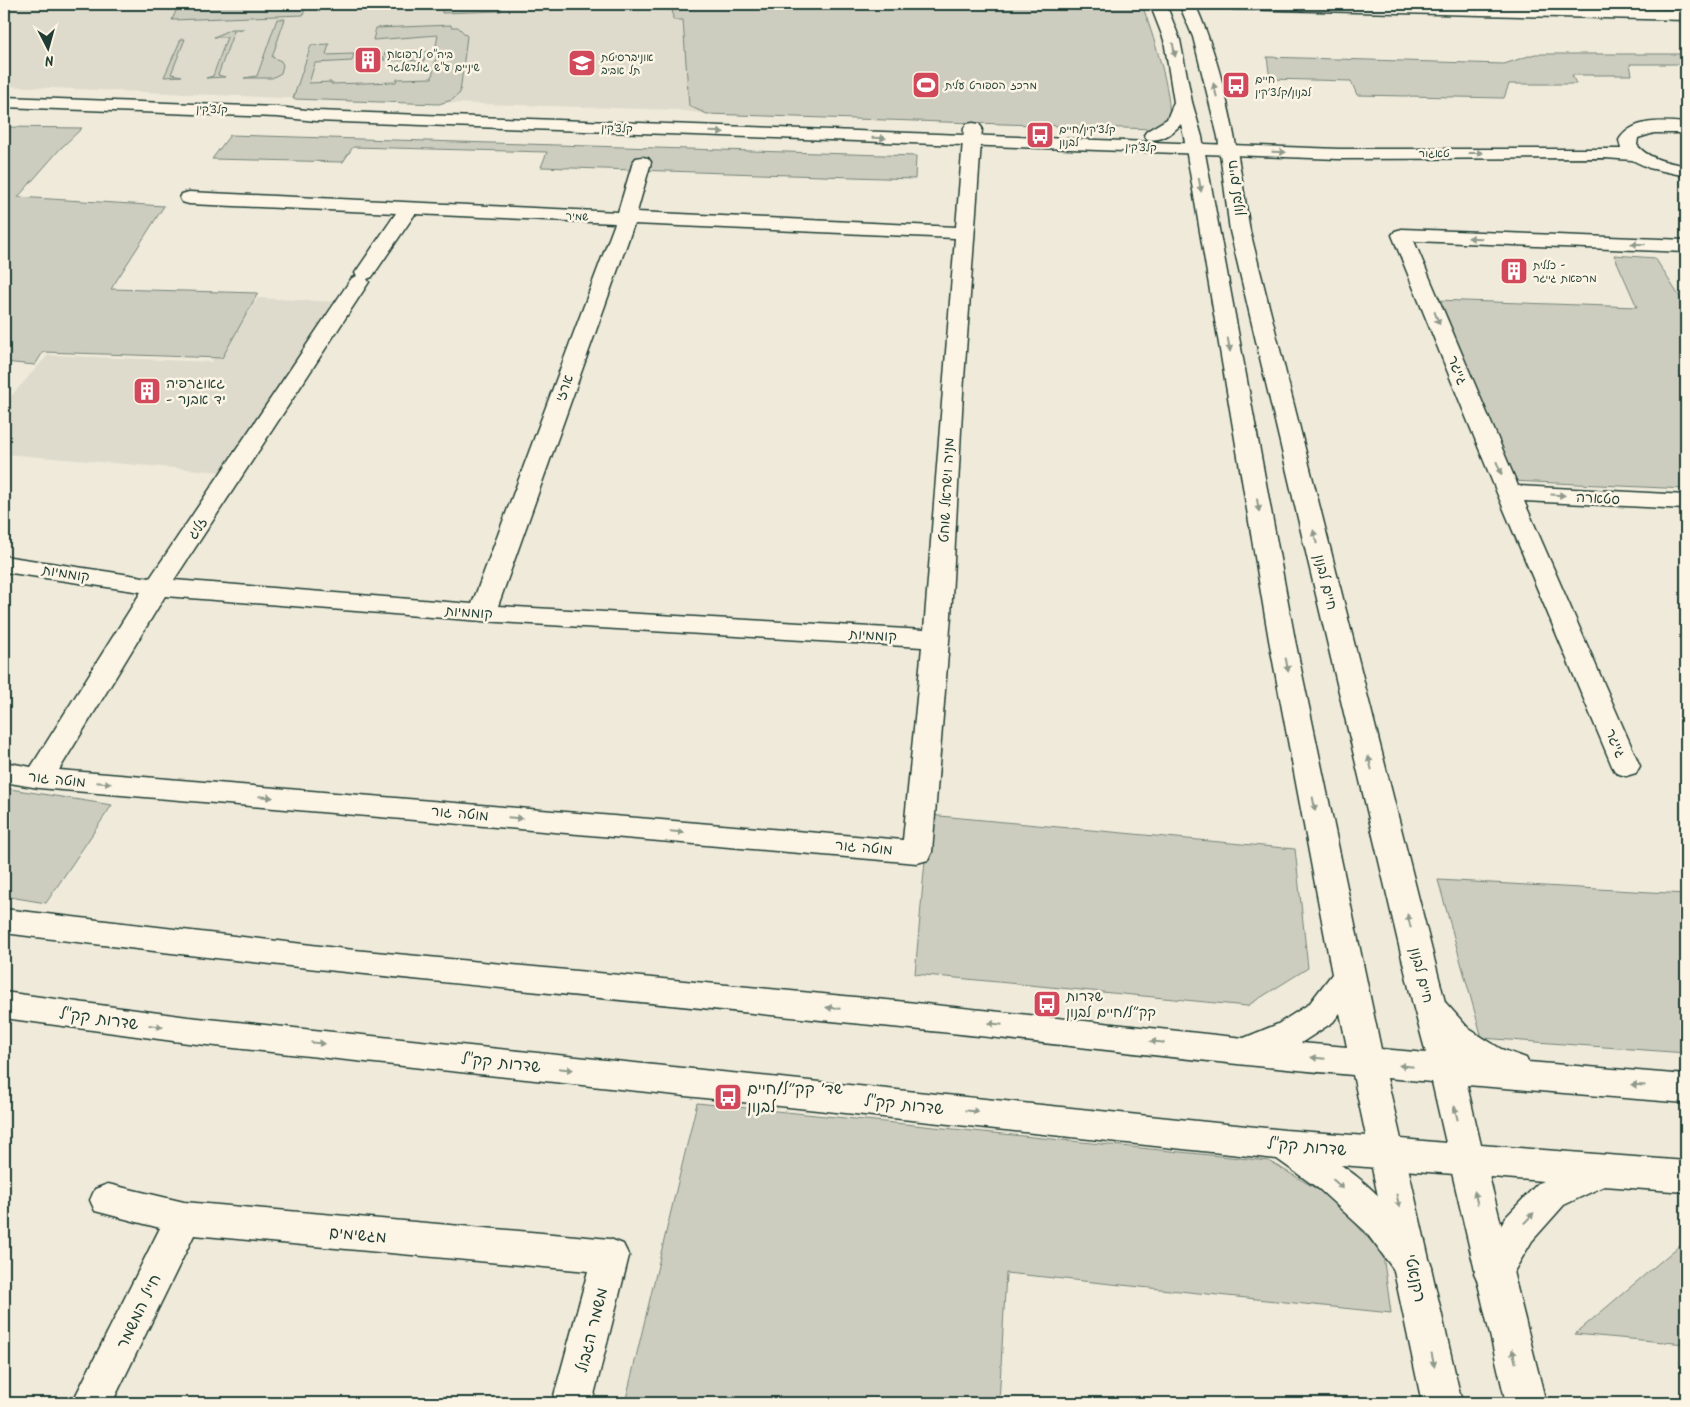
<svg xmlns="http://www.w3.org/2000/svg" width="1690" height="1407" font-family="Kalam,'Playpen Sans Hebrew',sans-serif">
<rect width="100%" height="100%" fill="#efeada"/>
<filter id="ink" filterUnits="userSpaceOnUse"><feTurbulence type="fractalNoise" baseFrequency=".02" numOctaves="2"/><feDisplacementMap in="SourceGraphic" scale="10" xChannelSelector="R" yChannelSelector="G"/><feConvolveMatrix kernelMatrix="1 2 1 2 8 2 1 2 1" color-interpolation-filters="sRGB"/></filter>
<g filter="url(#ink)">
<g fill="#dedbcc">
<polygon points="4,4 1142,4 1154,41 1170,108 1153,129 707,114 678,110 286,98 4,86"/>
<polygon points="258,298 336,302 223,472 4,454 4,404 48,355 211,362"/>
</g>
<g fill="#cccdbf" stroke="#76857a">
<polygon points="179,4 307,4 303,15 172,20"/>
<polygon points="443,4 501,4 501,11 442,13"/>
<path d="M672,4H1142C1152,34 1173,92 1169,122L1153,129L707,114L689,106L683,20H673Z"/>
<polygon points="277,19 285,19 272,57 281,61 283,65 281,73 272,78 244,78 257,76"/>
<polygon points="451,25 451,27 458,27 467,36 460,93 452,100 439,104 293,99 311,45 329,44 326,55 354,54 352,61 315,63 309,83 331,82 331,84 396,82 397,79 432,78 436,56 425,57 424,61 383,60 385,53 435,51 438,35 373,40 376,28"/>
<polygon points="231,29 244,29 234,31 218,75 225,77 206,78 213,76 227,37 214,37"/>
<polygon points="181,39 185,39 171,74 182,76 164,77"/>
<polygon points="1535,54 1686,54 1686,64 1630,64 1632,75 1572,75 1576,84 1509,84 1504,98 1357,95 1351,81 1270,79 1267,57 1504,64"/>
<polygon points="4,127 82,128 60,149 18,197 164,206 111,289 258,293 222,358 43,352 35,365 4,362"/>
<polygon points="230,135 916,156 915,179 541,167 547,152 353,147 343,162 212,159"/>
<polygon points="1614,255 1655,258 1686,307 1686,489 1512,481 1435,300 1637,307"/>
<polygon points="4,788 112,805 46,903 4,896"/>
<polygon points="929,815 1295,849 1308,968 1247,1006 915,974"/>
<polygon points="1438,880 1686,894 1686,1053 1482,1038"/>
<polygon points="697,1103 1269,1161 1334,1199 1383,1255 1391,1313 1006,1273 999,1403 625,1403"/>
<polygon points="1686,1240 1686,1344 1575,1334"/>
</g>
<g fill="none" stroke-linecap="round" stroke-linejoin="round">
<defs>
<g id="minor">
<polygon points="1225,4 1414,4 1686,10 1686,20 1233,9 1228,7"/>
<path d="M973,123L979,124L982,128L963,393L951,616L932,852L928,860L917,863L39,788L4,782V762L31,767L141,592L4,572V556L150,578L349,282L352,278L357,276L355,273L396,213L189,204L182,202L180,198L182,194L189,192L618,212L633,162L636,158L642,157L648,158L651,162L637,212L956,227L964,128L967,124ZM415,214L615,223L472,604L174,580L369,282L367,279L372,277ZM634,224L955,238L924,630L498,606ZM165,596L482,621L922,647L903,840L59,770Z"/>
<polygon points="1402,229 1686,240 1686,252 1414,241 1518,486 1686,495 1686,509 1524,501 1640,766 1636,773 1626,776 1616,773 1612,766 1497,493 1392,235 1395,231"/>
<polygon points="108,1184 184,1202 610,1239 623,1244 629,1256 592,1403 552,1403 588,1271 194,1235 112,1403 72,1403 160,1228 95,1211 90,1200 95,1189"/>
</g>
<g id="tertiary">
<path d="M4,97L277,107L316,111L1339,149H1621L1619,140C1633,118 1663,121 1686,123V133H1654L1638,138L1637,145C1649,160 1669,162 1686,166V176L1649,168L1632,160L1605,158L1339,159L316,121L277,117L4,107Z"/>
<polygon points="1387,1139 1399,1143 1405,1154 1462,1403 1422,1403 1369,1154 1375,1143"/>
<polygon points="1467,1145 1480,1149 1485,1160 1546,1403 1506,1403 1449,1160 1454,1149"/>
</g>
<path id="secondary" d="M1150,4H1166L1180,40L1192,102L1202,137L1295,640L1381,1049L1426,1053L1413,1005L1230,231L1218,137L1193,37L1179,4H1195C1227,75 1238,154 1250,231L1445,1002L1469,1029L1501,1049L1526,1058L1528,1062L1686,1075V1103L1467,1085L1481,1145L1686,1161V1192L1604,1186L1564,1205L1532,1241L1506,1285L1493,1290L1480,1285L1474,1273L1506,1217L1538,1183L1543,1181L1341,1165C1373,1186 1416,1231 1432,1266L1426,1278L1413,1283L1400,1278L1365,1231L1319,1189L1277,1159L188,1043L4,1018V992L188,1017L1285,1130L1366,1136L1353,1075C1199,1062 1045,1042 892,1027C595,997 299,970 4,933V909L354,950L897,1001L1244,1038L1278,1024L1309,1004L1332,974L1269,640L1184,137L1181,124C1172,134 1160,142 1147,139L1144,135L1147,131L1167,119L1174,102L1164,40ZM1340,1013L1347,1047L1301,1043L1333,1022ZM1387,1078L1432,1082L1446,1143L1401,1139Z"/>
</defs>
<use href="#minor" stroke="#1f3d34" stroke-width="3"/>
<use href="#tertiary" stroke="#1f3d34" stroke-width="3"/>
<use href="#secondary" stroke="#1f3d34" stroke-width="3"/>
<use href="#minor" fill="#fcf5e5" fill-rule="evenodd"/>
<use href="#tertiary" fill="#fcf5e5" fill-rule="evenodd"/>
<use href="#secondary" fill="#fcf5e5" fill-rule="evenodd"/>
</g>
<defs><path id="oneway-solid" d="M-6-.8H1V-3.2L6.5 0L1 3.2V.8H-6Z" transform="scale(1.25)"/></defs>
<g fill="#8e998c">
<use href="#oneway-solid" transform="translate(1174 50) rotate(80)"/>
<use href="#oneway-solid" transform="translate(1215 90) rotate(-104)"/>
<use href="#oneway-solid" transform="translate(717 132) rotate(2)"/>
<use href="#oneway-solid" transform="translate(879 138) rotate(2)"/>
<use href="#oneway-solid" transform="translate(1279 152) rotate(2)"/>
<use href="#oneway-solid" transform="translate(1476 153)"/>
<use href="#oneway-solid" transform="translate(1200 185) rotate(80)"/>
<use href="#oneway-solid" transform="translate(1475 238) rotate(-178)"/>
<use href="#oneway-solid" transform="translate(1638 244) rotate(-178)"/>
<use href="#oneway-solid" transform="translate(1437 318) rotate(68)"/>
<use href="#oneway-solid" transform="translate(1229 345) rotate(80)"/>
<use href="#oneway-solid" transform="translate(1499 468) rotate(68)"/>
<use href="#oneway-solid" transform="translate(1558 495) rotate(3)"/>
<use href="#oneway-solid" transform="translate(1258 505) rotate(80)"/>
<use href="#oneway-solid" transform="translate(1315 537) rotate(-104)"/>
<use href="#oneway-solid" transform="translate(1287 665) rotate(79)"/>
<use href="#oneway-solid" transform="translate(1370 763) rotate(-104)"/>
<use href="#oneway-solid" transform="translate(104 783) rotate(5)"/>
<use href="#oneway-solid" transform="translate(266 797) rotate(5)"/>
<use href="#oneway-solid" transform="translate(1314 804) rotate(79)"/>
<use href="#oneway-solid" transform="translate(515 818) rotate(5)"/>
<use href="#oneway-solid" transform="translate(677 832) rotate(5)"/>
<use href="#oneway-solid" transform="translate(1409 921) rotate(-104)"/>
<use href="#oneway-solid" transform="translate(833 1008) rotate(-175)"/>
<use href="#oneway-solid" transform="translate(995 1024) rotate(-174)"/>
<use href="#oneway-solid" transform="translate(156 1026) rotate(8)"/>
<use href="#oneway-solid" transform="translate(1157 1042) rotate(-174)"/>
<use href="#oneway-solid" transform="translate(318 1043) rotate(6)"/>
<use href="#oneway-solid" transform="translate(1318 1058) rotate(-175)"/>
<use href="#oneway-solid" transform="translate(1406 1066) rotate(-174)"/>
<use href="#oneway-solid" transform="translate(566 1069) rotate(6)"/>
<use href="#oneway-solid" transform="translate(1638 1085) rotate(-176)"/>
<use href="#oneway-solid" transform="translate(972 1111) rotate(6)"/>
<use href="#oneway-solid" transform="translate(1456 1113) rotate(-103)"/>
<use href="#oneway-solid" transform="translate(1338 1184) rotate(42)"/>
<use href="#oneway-solid" transform="translate(1476 1198) rotate(-103)"/>
<use href="#oneway-solid" transform="translate(1398 1201) rotate(77)"/>
<use href="#oneway-solid" transform="translate(1529 1218) rotate(-47)"/>
<use href="#oneway-solid" transform="translate(1514 1356) rotate(-104)"/>
<use href="#oneway-solid" transform="translate(1433 1360) rotate(78)"/>
</g>
</g>
<defs>
<symbol id="building-square" viewBox="-11 -11 22 22"><rect x="-9" y="-9" width="18" height="18" rx="4" fill="#d1495b" stroke="#fcf5e5"/><path d="M-4-6H4V6H1V3H-1V6H-4ZM-2.5-4.3h1.7v1.8h-1.7ZM.8-4.3h1.7v1.8H.8ZM-2.5-1h1.7V.8h-1.7ZM.8-1h1.7V.8H.8Z" fill="#fff"/></symbol>
<symbol id="university-square" viewBox="-11 -11 22 22"><rect x="-9" y="-9" width="18" height="18" rx="4" fill="#d1495b" stroke="#fcf5e5"/><path d="M0-5L7-2L0 1L-7-2ZM-4 1L0 2.5L4 1V4Q0 6-4 4Z" fill="#fff"/></symbol>
<symbol id="stadium-square" viewBox="-11 -11 22 22"><rect x="-9" y="-9" width="18" height="18" rx="4" fill="#d1495b" stroke="#fcf5e5"/><path d="M0-5a6.5 5 0 1 0 0 10a6.5 5 0 1 0 0-10ZM-3.5-1.8h7v3.6h-7Z" fill="#fff"/></symbol>
<symbol id="bus-square" viewBox="-11 -11 22 22"><rect x="-9" y="-9" width="18" height="18" rx="4" fill="#d1495b" stroke="#fcf5e5"/><path d="M-5-6H5V4H4V6H2V4H-2V6H-4V4H-5ZM-3.5-4V0h7V-4ZM-3.5 1.2v1.5H-2V1.2ZM2 1.2v1.5H3.5V1.2Z" fill="#fff"/></symbol>
</defs>
<g fill-rule="evenodd">
<use href="#building-square" x="352" y="44" width="32" height="32"/>
<use href="#university-square" x="566" y="47" width="32" height="32"/>
<use href="#stadium-square" x="910" y="69" width="32" height="32"/>
<use href="#bus-square" x="1220" y="69" width="32" height="32"/>
<use href="#bus-square" x="1024" y="119" width="32" height="32"/>
<use href="#building-square" x="1498" y="255" width="32" height="32"/>
<use href="#building-square" x="131" y="375" width="32" height="32"/>
<use href="#bus-square" x="1031" y="988" width="32" height="32"/>
<use href="#bus-square" x="712" y="1081" width="32" height="32"/>
</g>
<g text-anchor="middle" stroke-width="5" stroke-linejoin="round" paint-order="stroke">
<g font-size="11" fill="#1f3d34" stroke="#fcf5e5" text-anchor="start">
<text x="387" y="58">ביה"ס לרפואת<tspan x="387" dy="13">שיניים ע"ש גולדשלגר</tspan></text>
<text x="601" y="61">אוניברסיטת<tspan x="601" dy="13">תל אביב</tspan></text>
<text x="1255" y="83">חיים<tspan x="1255" dy="13">לבנון/קלצ׳קין</tspan></text>
<text x="945" y="89">מרכז הספורט עלית</text>
<text x="1059" y="133">קלצ׳קין/חיים<tspan x="1059" dy="13">לבנון</tspan></text>
<text x="1533" y="269">כללית -<tspan x="1533" dy="13">מרפאת גייגר</tspan></text>
</g>
<g font-size="11" fill="#1f3d34" stroke="#fcf5e5">
<text transform="translate(212 109) rotate(2)" y="4">קלצ'קין</text>
<text transform="translate(617 128) rotate(2)" y="4">קלצ'קין</text>
<text transform="translate(1141 147) rotate(2)" y="4">קלצ'קין</text>
<text x="1434" y="157">טאגור</text>
<text transform="translate(577 216) rotate(3)" y="4">שמיר</text>
</g>
<g font-size="14" fill="#1f3d34" stroke="#fcf5e5">
<text transform="translate(1235 188) rotate(-97)" y="5">חיים לבנון</text>
<text transform="translate(1458 370) rotate(68)" y="5">גייגר</text>
<text transform="translate(564 388) rotate(-70)" y="5">ארזי</text>
<text transform="translate(946 490) rotate(-87)" y="5">מניה וישראל שוחט</text>
<text transform="translate(1598 498) rotate(3)" y="5">סטארה</text>
<text transform="translate(197 528) rotate(-56)" y="5">זליג</text>
<text transform="translate(66 573) rotate(9)" y="5">קוממיות</text>
<text transform="translate(1326 582) rotate(76)" y="5">חיים לבנון</text>
<text transform="translate(469 612) rotate(4)" y="5">קוממיות</text>
<text transform="translate(873 635) rotate(3)" y="5">קוממיות</text>
<text transform="translate(1616 743) rotate(67)" y="5">גייגר</text>
<text transform="translate(57 779) rotate(6)" y="5">מוטה גור</text>
<text transform="translate(460 813) rotate(5)" y="5">מוטה גור</text>
<text transform="translate(864 847) rotate(5)" y="5">מוטה גור</text>
<text transform="translate(1422 975) rotate(76)" y="5">חיים לבנון</text>
</g>
<g font-size="14" fill="#1f3d34" stroke="#fcf5e5" text-anchor="start">
<text x="166" y="388">גאוגרפיה<tspan x="166" dy="16">- יד אבנר</tspan></text>
<text x="1066" y="1001">שדרות<tspan x="1066" dy="16">קק״ל/חיים לבנון</tspan></text>
</g>
<g font-size="16" fill="#1f3d34" stroke="#fcf5e5">
<text transform="translate(99 1018) rotate(8)" y="6">שדרות קק"ל</text>
<text transform="translate(501 1062) rotate(6)" y="6">שדרות קק"ל</text>
<text transform="translate(904 1104) rotate(6)" y="6">שדרות קק"ל</text>
<text transform="translate(1307 1146) rotate(5)" y="6">שדרות קק"ל</text>
<text transform="translate(358 1234) rotate(5)" y="6">מגשימים</text>
<text transform="translate(1416 1278) rotate(78)" y="6">רקנאטי</text>
<text transform="translate(138 1311) rotate(-64)" y="6">חייל המשמר</text>
<text transform="translate(591 1330) rotate(-76)" y="6">משמר הגבול</text>
</g>
<g font-size="16" fill="#1f3d34" stroke="#fcf5e5" text-anchor="start">
<text x="747" y="1094">שד׳ קק״ל/חיים<tspan x="747" dy="18">לבנון</tspan></text>
</g>
</g>
<rect width="1690" height="1407" fill="none" stroke="#fcf5e5" stroke-width="20"/>
<rect x="10" y="10" width="1670" height="1387" fill="none" stroke="#1f3d34" stroke-width="2" filter="url(#ink)"/>
<g transform="translate(48 48) rotate(174)" stroke="#fcf5e5" stroke-width="4" paint-order="stroke">
<path d="M0-4L9 19L0 12L-9 19Z" fill="#1f3d34"/>
<text y="-8" font-size="14" font-weight="bold" text-anchor="middle" fill="#1f3d34">N</text>
</g>
</svg>
